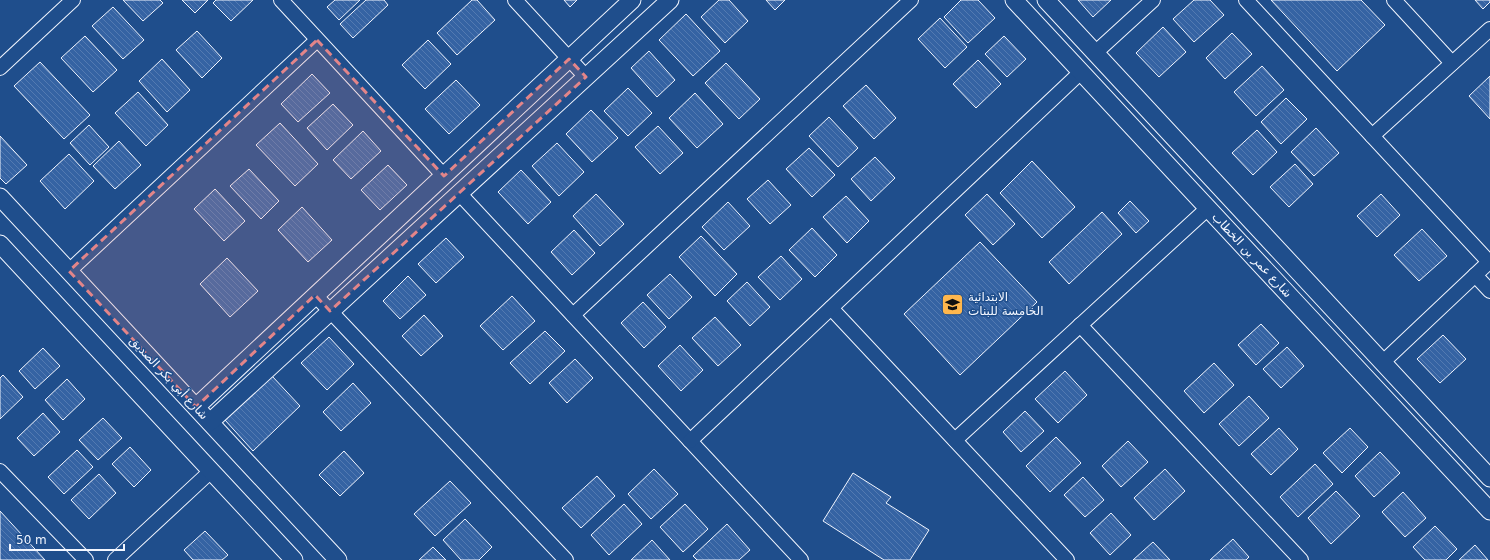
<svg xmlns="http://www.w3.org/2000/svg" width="1490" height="560" font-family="'DejaVu Sans','Noto Sans Arabic',sans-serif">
<defs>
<pattern id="building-back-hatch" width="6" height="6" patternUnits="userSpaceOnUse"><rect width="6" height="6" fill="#3563a3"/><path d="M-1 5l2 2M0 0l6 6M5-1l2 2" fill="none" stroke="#537ab1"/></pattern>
</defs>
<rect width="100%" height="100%" fill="#1f4e8c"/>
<g fill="url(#building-back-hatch)" stroke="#f2f6ff">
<polygon points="123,0 160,0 163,3 143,21"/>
<polygon points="182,0 208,0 195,13"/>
<polygon points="216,0 253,0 231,21 213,3"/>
<polygon points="335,0 360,0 339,20 327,7"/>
<polygon points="366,0 384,0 388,5 353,38 340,24"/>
<polygon points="472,0 477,0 495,20 457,55 437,33"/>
<polygon points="564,0 577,0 570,7"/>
<polygon points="719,0 729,0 748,21 725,43 701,17"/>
<polygon points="766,0 785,0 775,10"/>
<polygon points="961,0 978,0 995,18 968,43 944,17"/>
<polygon points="1078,0 1111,0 1093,17"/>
<polygon points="1194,0 1210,0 1224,15 1194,42 1173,19"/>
<polygon points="1271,0 1361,0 1385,25 1337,71"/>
<polygon points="1475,0 1490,0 1490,2 1483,9"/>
<polygon points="113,7 144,40 123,59 92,26"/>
<polygon points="686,14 720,51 693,76 659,40"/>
<polygon points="940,18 967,47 945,68 918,39"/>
<polygon points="1163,27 1186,52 1159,77 1136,53"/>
<polygon points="197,31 222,58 202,78 176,50"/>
<polygon points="1232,33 1252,54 1225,79 1206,58"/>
<polygon points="85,36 117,70 93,92 61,58"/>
<polygon points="1004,36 1026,59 1007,77 985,54"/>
<polygon points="428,40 451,64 425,89 402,65"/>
<polygon points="649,51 675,80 657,97 631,68"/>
<polygon points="162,59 190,90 167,112 139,81"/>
<polygon points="978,60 1001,84 976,108 953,84"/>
<polygon points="40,62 90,115 64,139 14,86"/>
<polygon points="726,63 760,99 739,119 705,83"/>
<polygon points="1262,66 1284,90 1256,116 1234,92"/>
<polygon points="312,74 330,93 298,122 281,104"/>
<polygon points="1490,76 1490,119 1469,96"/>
<polygon points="456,80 480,105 449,134 425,109"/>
<polygon points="866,85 896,118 874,139 843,106"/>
<polygon points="628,88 652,113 628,136 604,111"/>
<polygon points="138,92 168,125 146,146 115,113"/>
<polygon points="695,93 723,124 697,148 669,118"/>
<polygon points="1286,98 1307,119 1281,144 1261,122"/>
<polygon points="333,104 353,125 327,150 307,128"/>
<polygon points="591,110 618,138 592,162 566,134"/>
<polygon points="829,117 858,148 838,167 809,136"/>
<polygon points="280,123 318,164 295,186 256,145"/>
<polygon points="89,125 109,147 90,165 70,143"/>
<polygon points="658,126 683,153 660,174 635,147"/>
<polygon points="1316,128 1339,153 1314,176 1291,152"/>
<polygon points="1257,130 1277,152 1253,175 1232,153"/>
<polygon points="363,131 381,151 351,179 333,160"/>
<polygon points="0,136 27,165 6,184 0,178"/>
<polygon points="119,141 141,165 115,189 93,166"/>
<polygon points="557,143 584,172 559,196 532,166"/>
<polygon points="809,148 835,175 812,197 786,169"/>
<polygon points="69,154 94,181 65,209 40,181"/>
<polygon points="875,157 895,178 871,201 851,179"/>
<polygon points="1032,161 1075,207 1042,238 1000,193"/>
<polygon points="1295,164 1313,184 1289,207 1270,187"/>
<polygon points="388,165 407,185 380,210 361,190"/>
<polygon points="249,169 279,201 261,219 230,186"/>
<polygon points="521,170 551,202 528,224 498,192"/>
<polygon points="768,180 791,205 770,224 747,199"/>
<polygon points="215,189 245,221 224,241 194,209"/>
<polygon points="596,194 624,224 600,246 573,216"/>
<polygon points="987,194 1015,224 993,245 965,215"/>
<polygon points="1381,194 1400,215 1377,237 1357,216"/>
<polygon points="846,196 869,221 847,243 823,217"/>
<polygon points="1130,201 1149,221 1136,233 1118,213"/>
<polygon points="728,202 750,226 724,250 702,227"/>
<polygon points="302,207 332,240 308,262 278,230"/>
<polygon points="1102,212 1122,234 1069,284 1049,262"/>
<polygon points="812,228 837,255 815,277 789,250"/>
<polygon points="1422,229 1447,256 1419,281 1394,255"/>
<polygon points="574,230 595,253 572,275 551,252"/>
<polygon points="701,236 737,274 715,296 679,257"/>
<polygon points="446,238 464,257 436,283 418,264"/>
<polygon points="980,242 1037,302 960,375 904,314"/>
<polygon points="781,256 802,279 780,300 758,277"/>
<polygon points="227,258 258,291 230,317 200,284"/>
<polygon points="670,274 692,297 669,319 647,295"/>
<polygon points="408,276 426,295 400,319 383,301"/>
<polygon points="747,282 770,307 750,326 727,301"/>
<polygon points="512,296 535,321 503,350 480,326"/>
<polygon points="643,302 666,327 644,348 621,323"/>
<polygon points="424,315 443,336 421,356 402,336"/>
<polygon points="715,317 741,345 718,366 692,338"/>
<polygon points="1261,324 1279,343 1256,365 1238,345"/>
<polygon points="545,331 565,351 530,384 510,363"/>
<polygon points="1443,335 1466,359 1440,383 1417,359"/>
<polygon points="329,337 354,364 327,390 301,363"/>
<polygon points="680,345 703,370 681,391 658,366"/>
<polygon points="1287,347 1304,366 1281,388 1263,369"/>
<polygon points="43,348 60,366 35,389 19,371"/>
<polygon points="575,359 593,378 567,403 549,383"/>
<polygon points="1214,363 1234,385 1204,413 1184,391"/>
<polygon points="1065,371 1087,395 1058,423 1035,399"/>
<polygon points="3,375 23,397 0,419 0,378"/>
<polygon points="272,376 300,406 253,451 225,420"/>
<polygon points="67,379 85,399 63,420 45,400"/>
<polygon points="353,383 371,403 341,431 323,412"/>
<polygon points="1249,396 1269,418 1239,446 1219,424"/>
<polygon points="1025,411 1044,431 1021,452 1003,432"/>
<polygon points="43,413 60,432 34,456 17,438"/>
<polygon points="103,418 122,438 98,460 79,440"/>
<polygon points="1279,428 1298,449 1271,475 1251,454"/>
<polygon points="1350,428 1368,447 1342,473 1323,453"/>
<polygon points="1056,437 1081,463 1050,492 1026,466"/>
<polygon points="1128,441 1148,462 1121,487 1102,466"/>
<polygon points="130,447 151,470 134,487 112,464"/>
<polygon points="77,450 93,467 64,494 48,477"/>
<polygon points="344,451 364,473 340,496 319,475"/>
<polygon points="1380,452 1400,473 1374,497 1355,476"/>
<polygon points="1315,464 1333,484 1298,517 1280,497"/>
<polygon points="654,469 678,494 651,519 628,494"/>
<polygon points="1165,469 1185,491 1154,520 1134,498"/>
<polygon points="853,473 891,497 886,503 929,530 910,560 884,560 823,521"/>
<polygon points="99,474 116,493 89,519 71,500"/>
<polygon points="597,476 615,496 581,528 562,508"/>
<polygon points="1083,477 1104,500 1085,517 1064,495"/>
<polygon points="450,481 471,503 435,536 414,514"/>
<polygon points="1336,491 1360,516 1331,544 1308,518"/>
<polygon points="1403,492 1426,518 1405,537 1382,512"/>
<polygon points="624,504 642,524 609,555 591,535"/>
<polygon points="685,504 708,529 683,552 660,527"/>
<polygon points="0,511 45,560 0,560"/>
<polygon points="1111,513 1131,535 1110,555 1090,533"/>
<polygon points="465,519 492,547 479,560 461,560 443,540"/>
<polygon points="727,524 750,550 739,560 697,560 693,556"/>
<polygon points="1435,526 1457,549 1446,560 1425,560 1413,547"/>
<polygon points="205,531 228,555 222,560 193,560 184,550"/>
<polygon points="1233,539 1249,557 1246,560 1210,560"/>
<polygon points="652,540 670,560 631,560"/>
<polygon points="1153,542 1170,560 1133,560"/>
<polygon points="1475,545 1488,560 1459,560"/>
<polygon points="433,547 446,560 419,560"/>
</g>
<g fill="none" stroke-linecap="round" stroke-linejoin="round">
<defs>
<g id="minor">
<polyline points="281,0 444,176"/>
<polyline points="515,0 586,77"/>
<polyline points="1246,0 1489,262"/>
<polyline points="1394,0 1452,63"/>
<polyline points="1095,53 1153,0"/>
<polyline points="0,68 73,0"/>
<polyline points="1372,136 1490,29"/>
<polyline points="459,193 801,560"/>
<polyline points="69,271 317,40"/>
<polyline points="1475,275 1490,291"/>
<polyline points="315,295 566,560"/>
<polyline points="831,308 1067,560"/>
<polyline points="573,315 911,0"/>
<polyline points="1080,325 1301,560"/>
<polyline points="1383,362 1490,261"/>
<polyline points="955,440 1208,208"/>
<polyline points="690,441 1081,72"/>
<polyline points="0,471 86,560"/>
<polyline points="115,560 211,471"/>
</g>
<g id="tertiary">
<polyline points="1014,0 1490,511"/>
<polyline points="1046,0 1490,478"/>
<polyline points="0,197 338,560"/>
<polyline points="0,244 294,560"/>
<polyline points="196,407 632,0"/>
<polyline points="210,422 670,0"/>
</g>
</defs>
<use href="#minor" stroke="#f2f6ff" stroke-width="16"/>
<use href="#tertiary" stroke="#f2f6ff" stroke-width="19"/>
<use href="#minor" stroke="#1f4e8c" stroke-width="14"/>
<use href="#tertiary" stroke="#1f4e8c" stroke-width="17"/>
</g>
<path fill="#e38589" fill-opacity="0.2" stroke="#e38589" stroke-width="3" stroke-dasharray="8 5" stroke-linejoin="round" d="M317,40L444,176L569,59L586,77L330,311L315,295L196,407L69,271Z"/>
<defs>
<symbol id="school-square" viewBox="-11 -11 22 22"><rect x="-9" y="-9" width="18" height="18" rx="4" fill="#ffb74d" stroke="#1f4e8c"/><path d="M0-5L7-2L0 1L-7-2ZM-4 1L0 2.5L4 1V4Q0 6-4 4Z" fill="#111"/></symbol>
</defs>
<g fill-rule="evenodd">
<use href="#school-square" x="940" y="292" width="25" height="25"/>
</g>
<g text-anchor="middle" stroke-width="3" stroke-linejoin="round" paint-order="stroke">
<g font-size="12" fill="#f2f6ff" stroke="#1f4e8c">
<text transform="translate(1252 255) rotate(47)" y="4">شارع عمر بن الخطاب</text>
<text transform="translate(169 378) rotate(47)" y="4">شارع أبي بكر الصديق</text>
</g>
<g font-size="12" fill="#f2f6ff" stroke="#1f4e8c" text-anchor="start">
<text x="968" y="301">الابتدائية<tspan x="968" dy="14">الخامسة للبنات</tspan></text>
</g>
</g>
<path d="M10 544v6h114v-6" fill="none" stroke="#f2f6ff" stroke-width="2"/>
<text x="16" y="544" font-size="12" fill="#f2f6ff" stroke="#1f4e8c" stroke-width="3" paint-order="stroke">50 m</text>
</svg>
